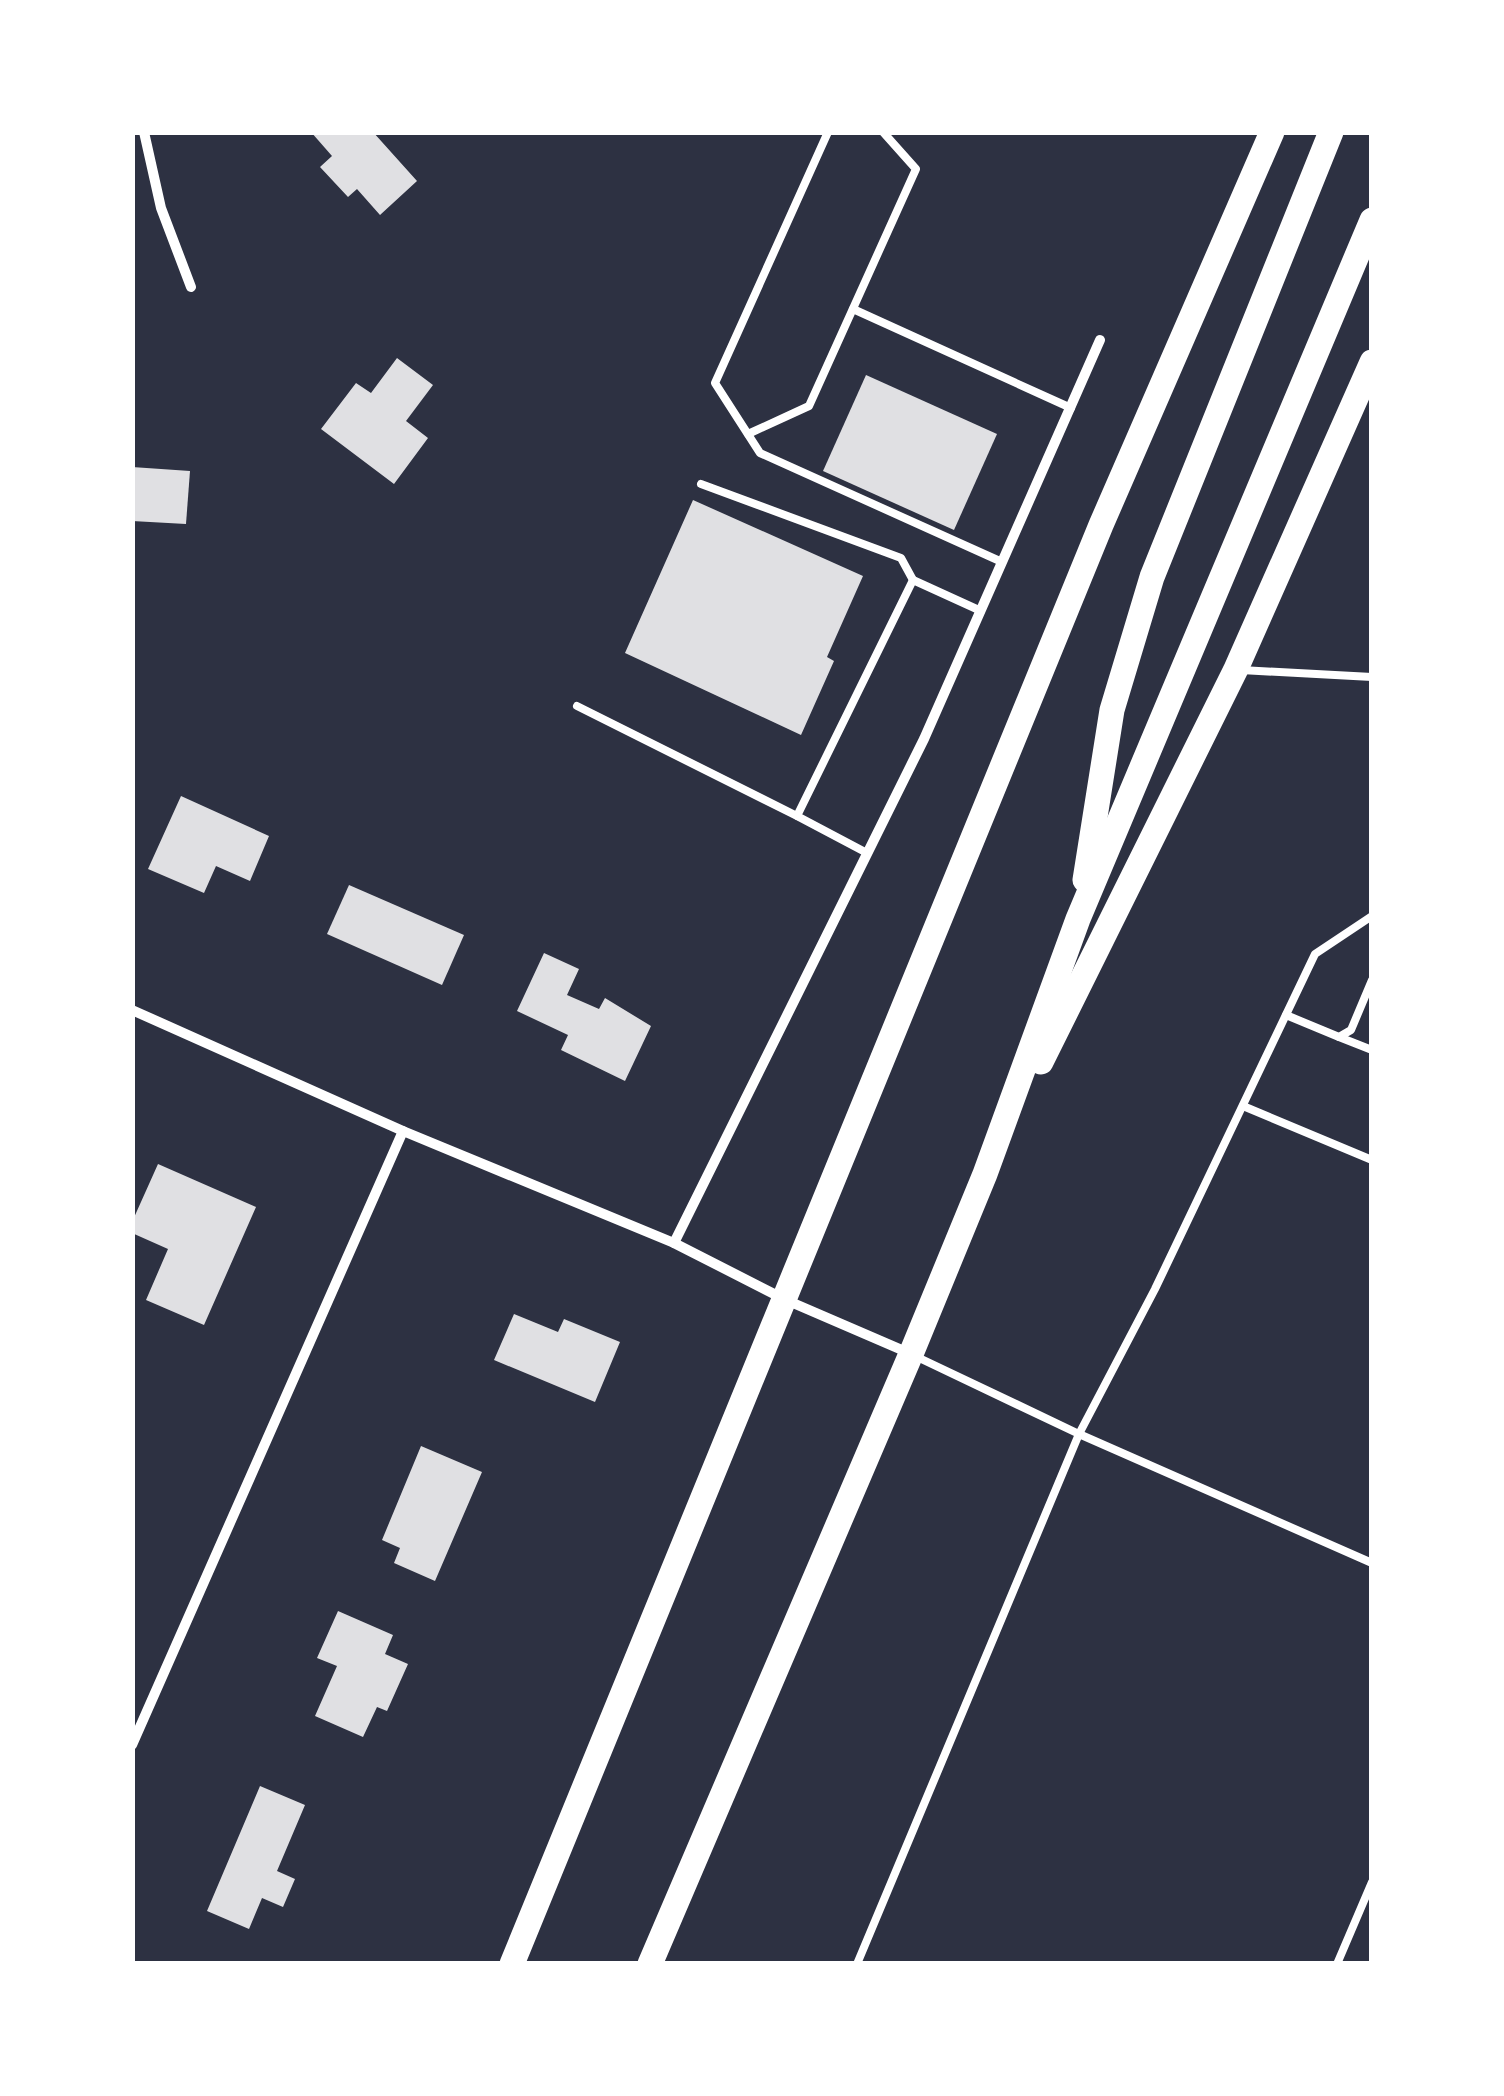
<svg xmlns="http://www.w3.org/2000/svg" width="1504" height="2096" font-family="Cabin,sans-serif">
<rect width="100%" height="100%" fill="#2d3142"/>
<g fill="#e0e0e3">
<polygon points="311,132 373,132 417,181 380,215 357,189 348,197 320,167 332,156"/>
<polygon points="397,358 433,385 406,421 428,438 394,484 321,429 356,383 371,393"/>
<polygon points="866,375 997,434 954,530 823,471"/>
<polygon points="132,467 190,471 186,524 132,521"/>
<polygon points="693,500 863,576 827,657 834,661 801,735 625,653"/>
<polygon points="181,796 269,836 250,881 216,866 204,893 148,869"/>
<polygon points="349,885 464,935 442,985 327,934"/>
<polygon points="544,953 579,969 567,995 599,1009 605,998 651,1026 625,1081 561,1050 568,1035 517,1011"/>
<polygon points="158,1164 256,1207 204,1325 146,1300 168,1249 132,1233 132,1222"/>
<polygon points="514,1314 558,1332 564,1319 620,1342 595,1402 494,1360"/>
<polygon points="421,1446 482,1472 435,1581 394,1563 400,1548 382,1540"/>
<polygon points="338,1611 393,1635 385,1654 408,1664 387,1711 377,1707 363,1737 315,1716 337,1666 317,1658"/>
<polygon points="260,1786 305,1805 277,1871 295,1879 283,1907 262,1898 249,1929 207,1911"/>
</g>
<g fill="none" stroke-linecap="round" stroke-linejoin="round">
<g stroke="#fff" stroke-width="8">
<polyline points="828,132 715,383 760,453 1002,562"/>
<polyline points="853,309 1071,408"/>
<polyline points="748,434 809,406 916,169 883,132"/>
<polyline points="701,484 901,558 913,580"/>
<polyline points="1241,670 1372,677"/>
<polyline points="577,706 797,816"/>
<polyline points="867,853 797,816 913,580 981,611"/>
<polyline points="1286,1015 1339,1037 1351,1030 1372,980"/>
<polyline points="1339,1037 1372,1050"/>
<polyline points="1243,1106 1372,1160"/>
<polyline points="915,1356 1079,1434 1372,1563"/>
<polyline points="857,1964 1079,1434 1155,1289 1315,954 1372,916"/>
<polyline points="1337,1964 1372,1882"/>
</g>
<g stroke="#fff" stroke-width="10">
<polyline points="144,132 161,208 191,287"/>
<polyline points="132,1010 403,1131 674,1243 786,1300 909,1353"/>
<polyline points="674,1243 924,739 1100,340"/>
<polyline points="132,1745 403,1131"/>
</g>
<g stroke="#fff" stroke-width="25">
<polyline points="1085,880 1112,710 1152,577 1331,132"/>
<polyline points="1041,1062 1236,669 1372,362"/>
<polyline points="512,1964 1101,525 1272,132"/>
<polyline points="650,1964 911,1354 985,1174 1078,919 1372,220"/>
</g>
</g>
<rect width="1504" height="2096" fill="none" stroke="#ffffff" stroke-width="270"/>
</svg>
